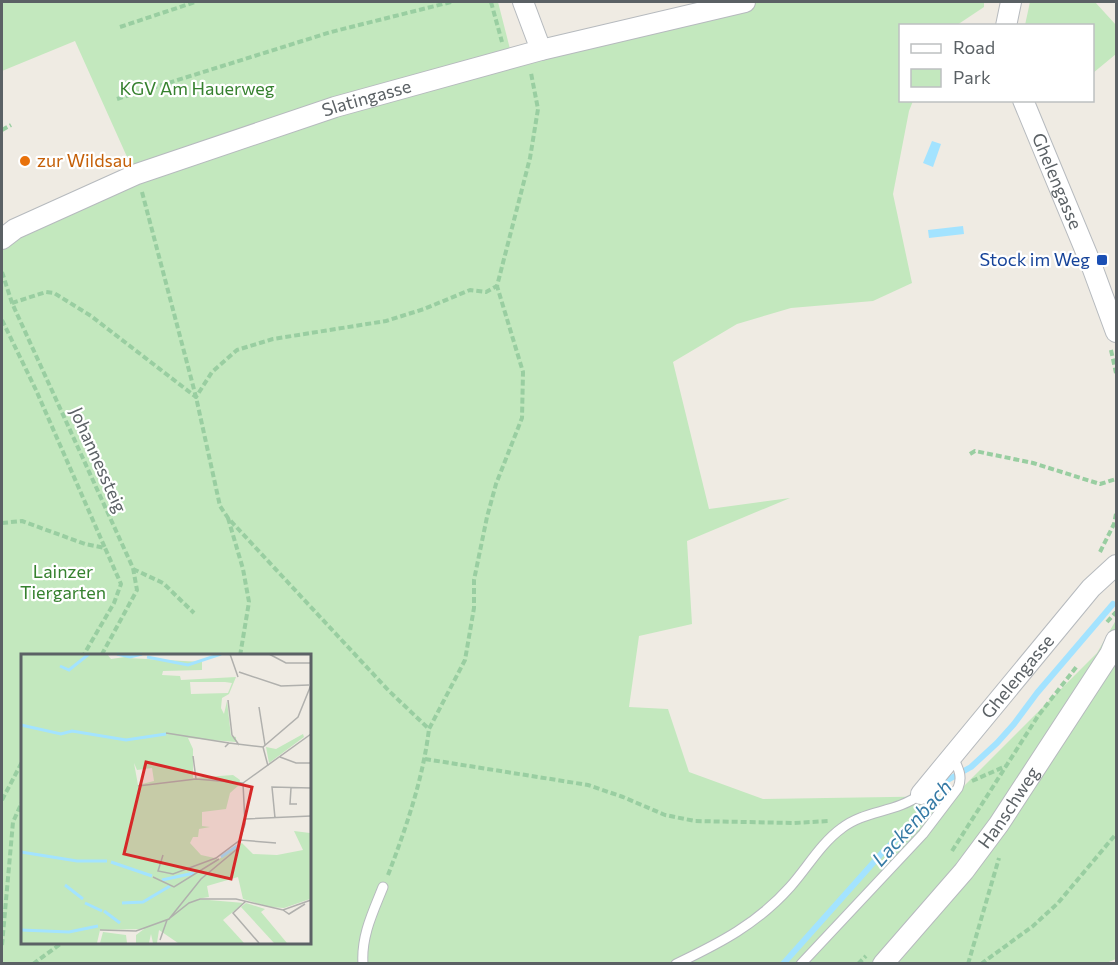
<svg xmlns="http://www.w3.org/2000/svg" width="1118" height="965" font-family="Commissioner,sans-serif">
<rect width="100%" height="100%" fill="#efebe3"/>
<g fill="#c3e8be" fill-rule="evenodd">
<path d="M2,2H498L510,49L719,2H984V7L957,25L900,26V100L913,101L909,111L893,194L912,283L873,301L791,308L737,324L673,362L709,509L790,498L687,541L692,624L639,636L629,707L668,709L689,772L763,799L954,796L1097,653L1116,620V959L1104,964L2,963V229L132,168L75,41L2,71ZM22,656H309V942H22Z"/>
<polygon points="1030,2 1095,2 1116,25 1116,54 1093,73 1092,26 1025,25"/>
</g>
<g fill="#a3e3ff">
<polygon points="932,141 941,144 933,167 923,163"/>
<polygon points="963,226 964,234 929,238 928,230"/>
</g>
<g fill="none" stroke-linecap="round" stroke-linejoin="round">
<polyline stroke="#a3e3ff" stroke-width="6" points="783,964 882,853 917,819 944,782 971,767 997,743 1014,724 1037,693 1113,604"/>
<defs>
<g id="lane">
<path d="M363,964C361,936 373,912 383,887"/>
<path d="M676,964C720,943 757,924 790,887C807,868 821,843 842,828C865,810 896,813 921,794"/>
<path d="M801,964L923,834L958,788C963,776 958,768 953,757"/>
</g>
<g id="street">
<polyline points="523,2 541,50"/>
<polyline points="1006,26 1011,2"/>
<path id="s1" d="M1023,100L1091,264L1116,332"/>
<path id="s2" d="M2,239L15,229L137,174L335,107L541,50L745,2"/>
<path id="s3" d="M921,794L1091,588L1116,565"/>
<path id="s4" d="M883,964L964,871L999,824L1110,654L1116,640"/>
</g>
</defs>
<use href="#lane" stroke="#b6babe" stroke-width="11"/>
<use href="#street" stroke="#b6babe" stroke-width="22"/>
<g stroke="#99cea1" stroke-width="4" stroke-dasharray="6 3" stroke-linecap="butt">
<polyline points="491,2 502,42"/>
<polyline points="120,27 195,2"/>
<polyline points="117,99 331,32 451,2"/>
<polyline points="2,130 11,125"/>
<polyline points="142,192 196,397 220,506 228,518 389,691 429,729 465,660 474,608 474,580 487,517 496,484 522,418 523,372 497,286 530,158 538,109 531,73"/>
<polyline points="2,272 12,303 133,568 137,590 101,656"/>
<polyline points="12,303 46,292 54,293 91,316 196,397 212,372 237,350 273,339 386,321 424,309 470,290 486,292 497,286"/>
<polyline points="2,320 36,390 105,548"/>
<polyline points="1111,350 1116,373"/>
<polyline points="970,454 975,451 1033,463 1100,484 1116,479"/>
<polyline points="228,518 243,569 249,602 240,656"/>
<polyline points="2,523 22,521 85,544 105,548 121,584 114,603 83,656"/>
<polyline points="1100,552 1114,524 1116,514"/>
<polyline points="133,569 163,583 194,613"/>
<polyline points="1107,622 1116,612"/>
<polyline points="425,759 588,785 623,797 665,815 695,821 794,823 829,821"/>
<polyline points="972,781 1006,766"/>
<polyline points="2,800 22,762"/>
<polyline points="952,851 1038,716 1077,666"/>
<path d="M388,875C406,828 423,779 429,729"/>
<polyline points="2,945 13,822 22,802"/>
<polyline points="33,964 63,942"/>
<polyline points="858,964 866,956"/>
<polyline points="968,964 999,858"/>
<polyline points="981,964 1033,926 1058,903 1116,834"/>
</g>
<use href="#lane" stroke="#fff" stroke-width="9"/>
<use href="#street" stroke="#fff" stroke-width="20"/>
</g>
<circle fill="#e8710a" stroke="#fff" stroke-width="2" cx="25" cy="161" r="6"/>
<rect fill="#1a4fb4" stroke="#fff" stroke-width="2" x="1096" y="254" width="12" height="12" rx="3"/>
<g text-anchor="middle" stroke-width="4.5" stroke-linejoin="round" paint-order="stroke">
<g font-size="18" fill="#36812f" stroke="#fff">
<text x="197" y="95">KGV Am Hauerweg</text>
<text x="63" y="578">Lainzer<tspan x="63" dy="21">Tiergarten</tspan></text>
</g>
<g font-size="18" fill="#5b6165" stroke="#fff">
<text dy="6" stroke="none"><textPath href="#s2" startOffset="392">Slatingasse</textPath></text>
<text dy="6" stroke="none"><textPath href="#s1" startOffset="88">Ghelengasse</textPath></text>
<text transform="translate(98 460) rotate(66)" y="6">Johannessteig</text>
<text dy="6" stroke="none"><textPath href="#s3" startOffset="152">Ghelengasse</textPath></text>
<text dy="6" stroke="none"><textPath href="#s4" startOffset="201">Hanschweg</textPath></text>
</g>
<g font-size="18" fill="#c56008" stroke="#fff" text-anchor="start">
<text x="37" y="167">zur Wildsau</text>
</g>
<g font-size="18" fill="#164399" stroke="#fff" text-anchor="end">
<text x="1090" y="266">Stock im Weg</text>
</g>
<g font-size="20" font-style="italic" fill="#357aa5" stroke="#fff">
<text transform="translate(912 823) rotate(-48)" y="7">Lackenbach</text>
</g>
</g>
<g transform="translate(21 654)">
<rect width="290" height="290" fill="#efebe3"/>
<path d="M0,0H86L90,5L104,3L98,0H119L107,4L181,8V16L142,17L141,21L159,22L160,26L215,23L208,40L201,44L200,54L203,60L206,47L210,82L215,83V88L167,84L172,95V124L212,121L219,126L218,131L209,139L205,155L181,158V172L189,173L178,175L177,183H172L169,189L180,201L198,205L221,189L232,200L256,201L282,196L273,177L289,179V245L263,254L248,253L222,245L217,223L186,232L188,243L176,245L223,249L202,266L223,289H157L138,276L136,289H132L130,280L128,289H115V281L123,275L79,276L76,289H0ZM169,28H204L211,29L207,39L170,40ZM113,109L116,116L131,114L133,127L117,131ZM282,80L283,83L248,109L245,93L255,95ZM225,249L244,255L240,258L266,289H253L220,253ZM82,278L105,281L106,289H79Z" fill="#c3e8be" fill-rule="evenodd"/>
<path fill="none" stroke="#a3e3ff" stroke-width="3" d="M96,0L109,3L121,0M126,3L167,11L200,0M39,12L48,16L68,0M0,71L40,80L51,77L105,86L145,80M0,198L56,207H86M200,203L216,192M90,208L131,222M141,226L173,219M44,231L62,245M64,249L81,257M101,249L122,248L149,232M83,257L99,269M0,276L48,278L77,272"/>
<path fill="none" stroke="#b0b0ad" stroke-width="1.5" d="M209,0L217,23M248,0L265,9H290M218,18L260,32L288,31M207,46L211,81L218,91M238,53L244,91M145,79L208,89M204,93L208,89L242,93L277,63L290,31M242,93L247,112M172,102L175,125M259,103L275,109H290M117,132L175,125L222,129M270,134L269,150H276M254,164L251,133L290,134M224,165L290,162M219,186L255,189M142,201L137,217L152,220L195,204L219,186L224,170L222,129L290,80M132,223L153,233L198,205M225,247L212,259L238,289M262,256L268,260L284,250M149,264L168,249L179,245H215L262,256L290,246M79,276L115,277L148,265L180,225L216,195L219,187M139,286L146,266"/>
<path fill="#d62828" fill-opacity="0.15" stroke="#d62828" stroke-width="3" d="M125,108L231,133L210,225L103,200Z"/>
<rect width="290" height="290" fill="none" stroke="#5b6165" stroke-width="3"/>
</g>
<rect width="1118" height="965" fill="none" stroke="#5b6165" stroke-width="6"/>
<rect x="899" y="24" width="195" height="78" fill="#ffffff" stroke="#bdc0c1" stroke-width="1.5"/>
<rect x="911" y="44" width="30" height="9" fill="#ffffff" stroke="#bdc0c1" stroke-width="1.5"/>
<text x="953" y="54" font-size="18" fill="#5b6165">Road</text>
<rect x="911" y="69" width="30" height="18" fill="#c3e8be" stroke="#bdc0c1" stroke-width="1.5"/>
<text x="953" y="84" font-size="18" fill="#5b6165">Park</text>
</svg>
